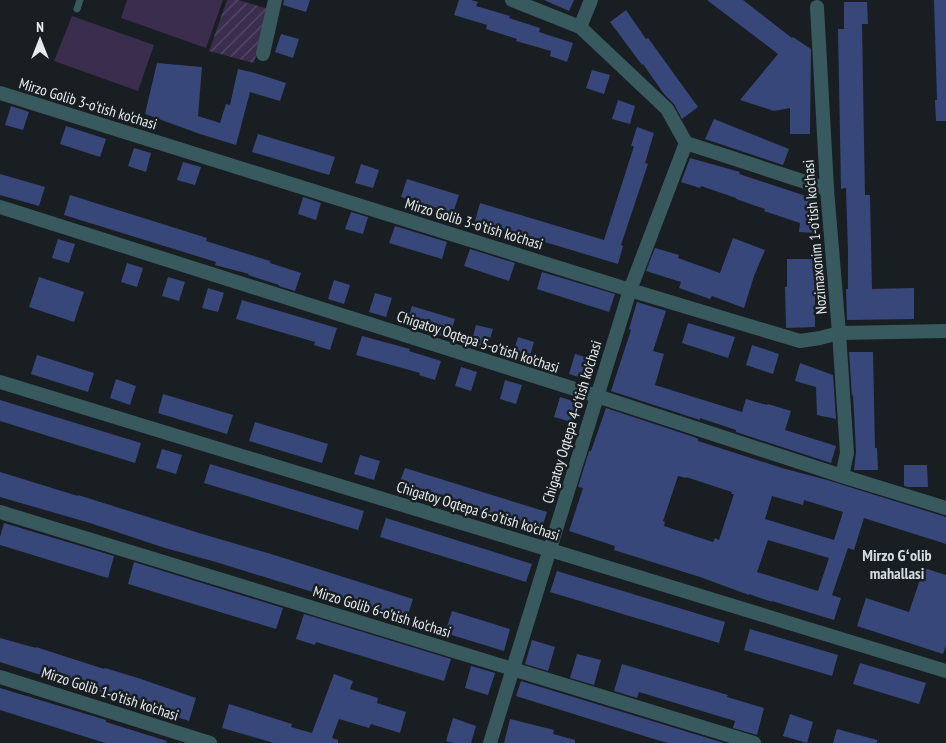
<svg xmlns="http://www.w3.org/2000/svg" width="946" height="743" font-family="'PT Sans Narrow',sans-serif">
<defs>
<pattern id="garden-furrows" width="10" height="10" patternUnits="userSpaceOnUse" patternTransform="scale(1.25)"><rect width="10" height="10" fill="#3a2d4e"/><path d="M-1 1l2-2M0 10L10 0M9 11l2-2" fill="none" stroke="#564c68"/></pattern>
</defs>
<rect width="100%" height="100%" fill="#181e22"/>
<g fill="#3a2d4e">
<polygon points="127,0 223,0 206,48 121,18"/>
<polygon points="72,16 154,45 138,91 54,61"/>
</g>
<polygon fill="url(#garden-furrows)" points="227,0 238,0 269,9 254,63 209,51"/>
<g fill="#384779" fill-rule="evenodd">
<polygon points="284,0 310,0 306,12 283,5"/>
<polygon points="459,0 471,0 478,2 476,6 510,16 509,18 540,28 539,32 573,43 567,62 550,56 551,51 516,41 517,39 486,29 487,25 454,15"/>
<polygon points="544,0 574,0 569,11"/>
<polygon points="707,0 743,0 792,38 793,37 811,49 810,134 790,134 790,108 774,111 740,100 778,54"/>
<polygon points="934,0 946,0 946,121 936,121 935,100 937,100"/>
<polygon points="844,2 867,2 868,24 862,24 864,142 865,195 870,195 872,289 914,288 914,319 847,320 846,289 848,289 848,252 846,188 841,189 838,29 844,29"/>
<polygon points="626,10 646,39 648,38 698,107 682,119 674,104 664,94 643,64 642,65 610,22"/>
<polygon points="281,34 299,39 293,58 275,52"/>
<polygon points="157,63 202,67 198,116 220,123 226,104 230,105 238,69 255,73 286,83 280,101 250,92 236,145 200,134 145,114"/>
<polygon points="592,70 610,75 604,94 586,88"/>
<polygon points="618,100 635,106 630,124 612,119"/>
<polygon points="11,106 29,112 23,130 5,125"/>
<polygon points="714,119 789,149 783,165 705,139"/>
<polygon points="66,126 106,139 100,157 60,144"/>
<polygon points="637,127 654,133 645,163 648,164 621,245 623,246 618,264 475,221 480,203 604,240 634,146 631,146"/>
<polygon points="258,134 335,157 329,175 252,152"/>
<polygon points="134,148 151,153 146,172 128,166"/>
<polygon points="690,158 740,172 739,174 815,199 815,233 799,232 800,223 764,211 765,209 736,199 736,198 701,186 700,188 681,182"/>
<polygon points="183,162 201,167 195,185 177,180"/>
<polygon points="361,164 379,170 373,188 355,183"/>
<polygon points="0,174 45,187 39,206 0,195"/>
<polygon points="407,179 459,195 453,213 401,197"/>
<polygon points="70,195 207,238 206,241 270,261 270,263 301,273 295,291 279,286 279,285 248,275 249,274 215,265 216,262 64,215"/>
<polygon points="303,197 321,203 316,220 298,214"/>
<polygon points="351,212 368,217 363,234 345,229"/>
<polygon points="395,226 447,242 442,259 389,243"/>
<polygon points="733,238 765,250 754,276 744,308 712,296 710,299 679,288 681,282 646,271 655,248 679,255 678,258 720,273"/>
<polygon points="58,239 75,244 69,263 52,258"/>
<polygon points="470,249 515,263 509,281 464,266"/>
<polygon points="787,259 815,259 815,327 786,328 785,287 787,287"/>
<polygon points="127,263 143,268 137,287 121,282"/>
<polygon points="542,272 615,294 609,312 537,289"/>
<polygon points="39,277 84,292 74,322 29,307"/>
<polygon points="168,277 185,282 179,301 162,296"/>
<polygon points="334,280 350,285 344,304 328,299"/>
<polygon points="208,288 224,293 218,312 202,308"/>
<polygon points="375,293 392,298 386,317 369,312"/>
<polygon points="242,300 337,328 330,350 314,345 315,342 236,319"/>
<polygon points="637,302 666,311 653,351 664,354 655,385 742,412 746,399 767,405 768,404 791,411 785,430 836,446 831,463 736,432 736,430 700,418 700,420 611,391 631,330 629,329"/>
<polygon points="412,306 455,319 449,338 406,325"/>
<polygon points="688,323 735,337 728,358 682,343"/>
<polygon points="476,325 493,329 487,349 471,344"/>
<polygon points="362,336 410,349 409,351 441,361 435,380 419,375 420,373 356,355"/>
<polygon points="518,337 534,342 528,362 512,357"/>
<polygon points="752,345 779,354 773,374 746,365"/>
<polygon points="849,352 873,352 875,448 877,448 878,470 854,470 856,452 853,394 852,397"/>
<polygon points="575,354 591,359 585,379 569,374"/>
<polygon points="37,355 94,373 88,392 31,374"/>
<polygon points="800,363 833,375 836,419 817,415 816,387 795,381"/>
<polygon points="461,367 477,372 471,391 455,386"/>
<polygon points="116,379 136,386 130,405 110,398"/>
<polygon points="505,380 522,385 516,404 500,399"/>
<polygon points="163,394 233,415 227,434 158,413"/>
<polygon points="560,397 576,402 571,422 554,417"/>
<polygon points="0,400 141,443 135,463 0,421"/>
<path d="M606,408L694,437L698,439V441L782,468L827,480L946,517V544L864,518L854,550L848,548L832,595L841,598L834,620L772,601V602L749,594V595L700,577L614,550L615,546L569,531L583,488L578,487L589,451H591ZM678,476L686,478V477L732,492L731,494H734L719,540L715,538L713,542L664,526L665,522L663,521ZM772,496L803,505L804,500L843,512L834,540L765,519ZM768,540L829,558L818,591L757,572Z"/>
<polygon points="255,422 328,444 322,463 249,441"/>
<polygon points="162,449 182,455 176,474 156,468"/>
<polygon points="360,455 380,461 374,480 354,474"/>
<polygon points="210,464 364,511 358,530 204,483"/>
<polygon points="904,465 927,465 928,487 908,487 904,486"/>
<polygon points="405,468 547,512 541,530 398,487"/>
<polygon points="0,472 78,496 78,495 199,533 271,554 413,599 406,621 216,562 165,548 90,523 0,497"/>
<polygon points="386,518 532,564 526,582 380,537"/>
<polygon points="4,523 114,556 108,578 0,545 0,537"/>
<polygon points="134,562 283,608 276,629 128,584"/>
<polygon points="924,568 946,575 946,646 943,654 857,626 866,598 909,612"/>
<polygon points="557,571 725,622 719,643 550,592"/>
<polygon points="452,611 510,629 504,651 445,633"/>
<polygon points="304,614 451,659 444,681 316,642 315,645 296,639"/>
<polygon points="750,629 838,655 832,676 744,650"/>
<polygon points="0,638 36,648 36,647 104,669 105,668 138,678 196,698 189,721 124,699 92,689 91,691 0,662"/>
<polygon points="532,640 555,647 548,671 525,664"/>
<polygon points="577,654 601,660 594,685 570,678"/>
<polygon points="860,663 926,683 919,704 853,684"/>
<polygon points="622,664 728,695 727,697 764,708 757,735 733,728 735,721 639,692 637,698 614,691"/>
<polygon points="471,666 495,673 488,695 465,688"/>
<polygon points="334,674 353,681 350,689 378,698 377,703 406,712 400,733 371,724 369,728 339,719 332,738 338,740 338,743 274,743 222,728 229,704 292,724 291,727 312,733"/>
<polygon points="521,681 724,743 668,743 657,740 516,696"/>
<polygon points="0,688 106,720 106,722 167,741 166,743 105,743 0,710"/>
<polygon points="790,714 813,722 807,743 783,736"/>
<polygon points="453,718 476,726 471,743 453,743 446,741"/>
<polygon points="510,719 554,730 553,734 575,740 575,743 504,743"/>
<polygon points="837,729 877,740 877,743 833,743"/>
</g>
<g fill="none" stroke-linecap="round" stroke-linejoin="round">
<polyline stroke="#38595d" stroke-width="7" points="77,9 80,0"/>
<g stroke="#38595d" stroke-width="14">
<polyline points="512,0 580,27 667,109 686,143 827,189"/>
<polyline points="817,7 827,189 839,333 847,453 842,476"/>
<polyline points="580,27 591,0"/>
<polyline points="263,54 275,0"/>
<polyline points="0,93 630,290 800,341 820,338 839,333 946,331"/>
<polyline points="0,207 597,396 842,476 946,508"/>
<polyline points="0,382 946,671"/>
<polyline points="0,512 754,743"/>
<polyline points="0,677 210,743"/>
<polyline points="490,743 630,290 686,143"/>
</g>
</g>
<g text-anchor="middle" stroke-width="5" stroke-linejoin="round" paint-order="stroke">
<g font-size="15" fill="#e8ecef" stroke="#181e22">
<text transform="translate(88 104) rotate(17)" y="5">Mirzo Golib 3-o'tish ko'chasi</text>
<text transform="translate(474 224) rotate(17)" y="5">Mirzo Golib 3-o'tish ko'chasi</text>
<text transform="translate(815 237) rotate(-95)" y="5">Nozimaxonim 1-o'tish ko'chasi</text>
<text transform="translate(478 342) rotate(18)" y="5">Chigatoy Oqtepa 5-o'tish ko'chasi</text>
<text transform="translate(572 422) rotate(-73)" y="5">Chigatoy Oqtepa 4-o'tish ko'chasi</text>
<text transform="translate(478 511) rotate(17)" y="5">Chigatoy Oqtepa 6-o'tish ko'chasi</text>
<text transform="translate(382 612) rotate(17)" y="5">Mirzo Golib 6-o'tish ko'chasi</text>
<text transform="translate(110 694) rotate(18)" y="5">Mirzo Golib 1-o'tish ko'chasi</text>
</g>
<g font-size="16" font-weight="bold" fill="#d4dce2" stroke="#181e22">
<text x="897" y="561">Mirzo Gʻolib<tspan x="897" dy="18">mahallasi</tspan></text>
</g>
</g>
<g transform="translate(40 40)" stroke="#181e22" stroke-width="4" paint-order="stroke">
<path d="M0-4L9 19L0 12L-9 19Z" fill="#e8ecef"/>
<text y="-8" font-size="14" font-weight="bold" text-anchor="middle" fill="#e8ecef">N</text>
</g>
</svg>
